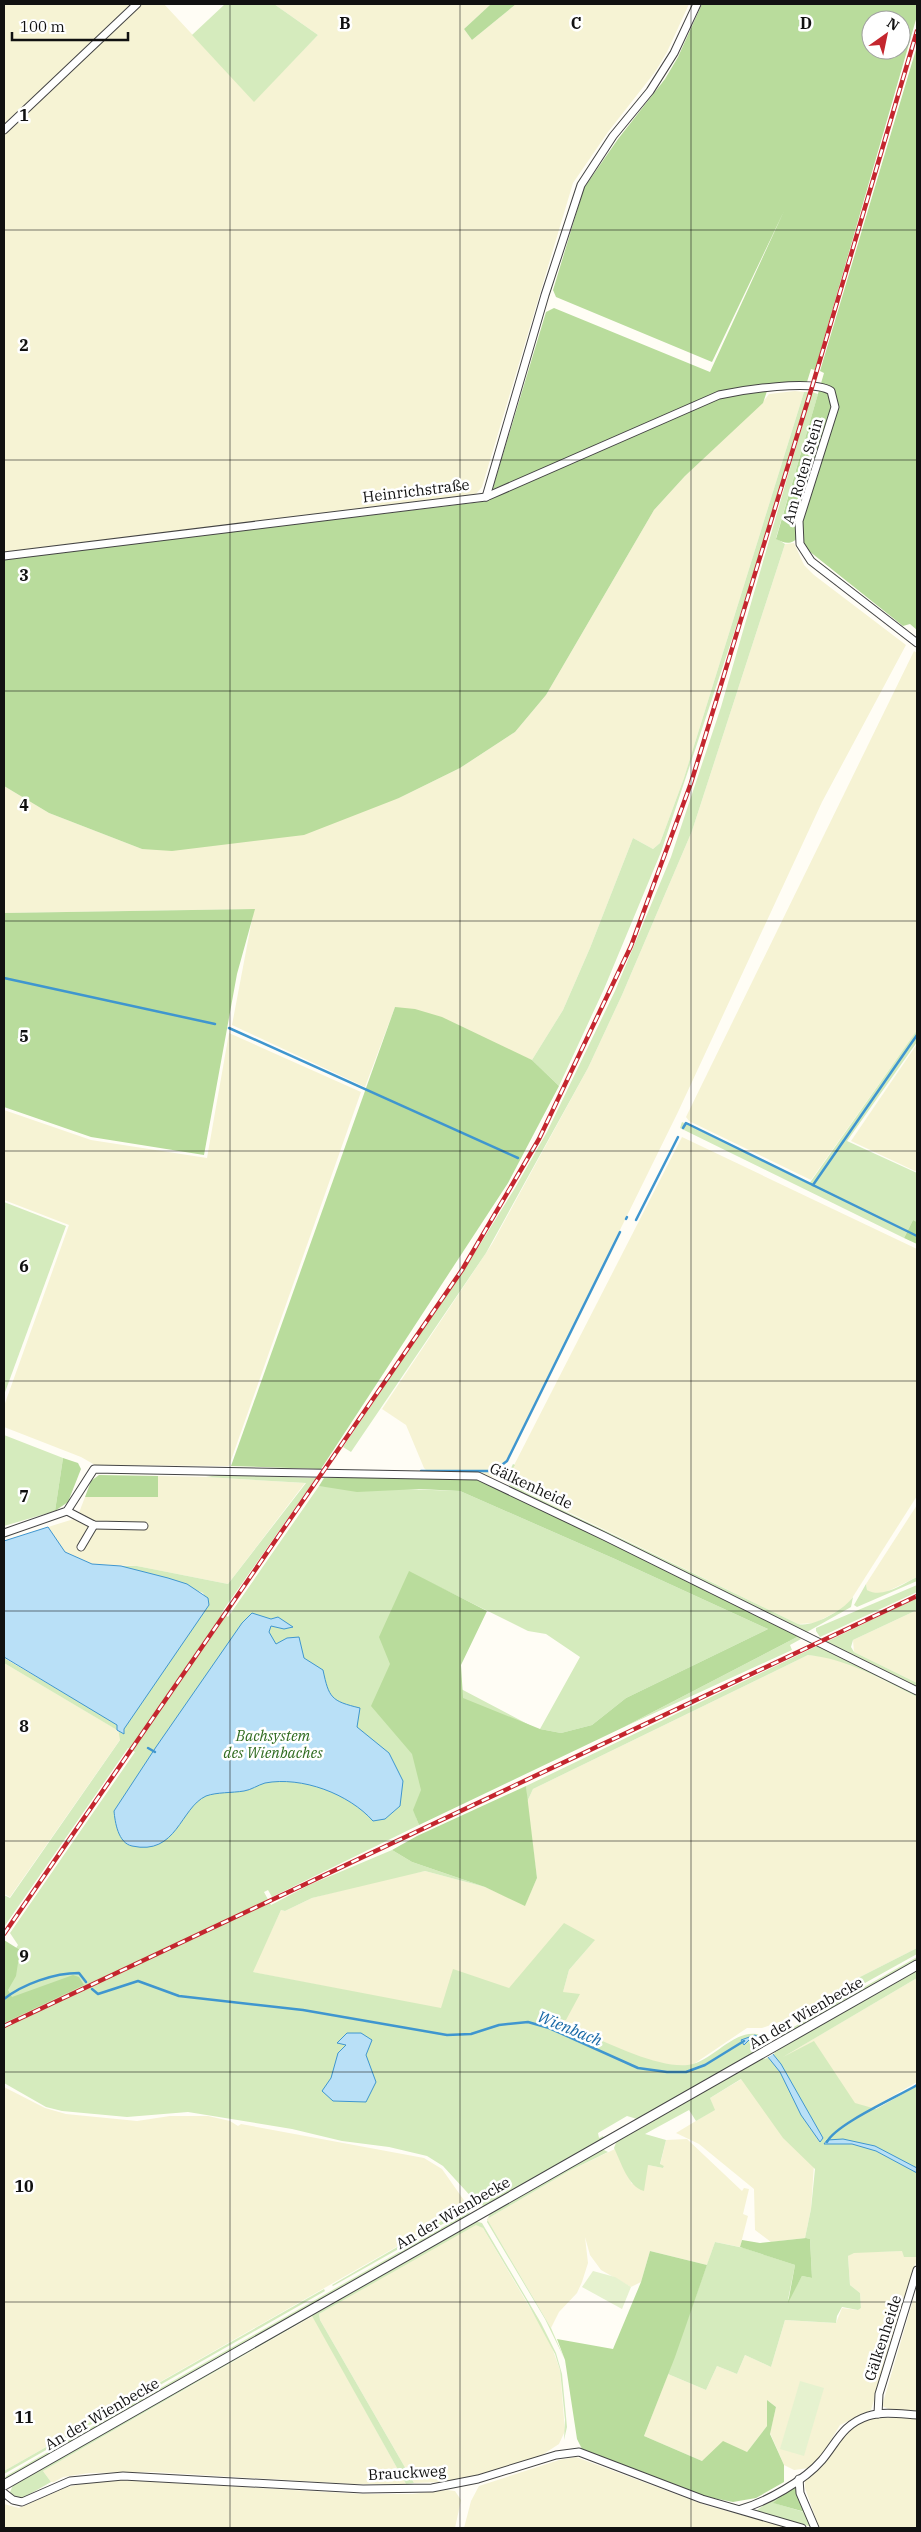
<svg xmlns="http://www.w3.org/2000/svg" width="921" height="2532" font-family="'IBM Plex Serif',serif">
<rect width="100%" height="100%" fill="#fffdf5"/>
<g fill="#f6f3d4">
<polygon points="4,4 133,4 4,127"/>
<polygon points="142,4 164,4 254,101 318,35 274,4 491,4 464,29 472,40 516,4 689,4 667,52 655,72 608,132 573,183 482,487 475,495 4,553 4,135"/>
<polygon points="795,391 804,392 684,778 660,843 653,849 633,838 590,948 563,1010 532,1060 395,1007 365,1087 232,1025 254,909 4,913 4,786 49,813 142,849 399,798 460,768 515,732 546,695 654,510 685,476 762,403 769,394"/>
<polygon points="794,543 804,565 814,575 906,645 822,802 678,1112 500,1474 492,1477 480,1475 430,1474 424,1468 406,1425 382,1409 492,1244 588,1068 622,995 692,831 785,544"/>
<polygon points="914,651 917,653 917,1030 811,1180 689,1121 686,1117"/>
<polygon points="229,1033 361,1092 229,1466 95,1465 81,1457 4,1427 4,1406 69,1225 4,1200 4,1110 91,1140 207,1158"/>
<polygon points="917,1044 917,1170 915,1171 851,1141"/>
<polygon points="682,1137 917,1249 917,1496 847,1606 815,1623 798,1624 511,1484 509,1475"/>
<polygon points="158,1476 206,1477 305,1483 228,1584 137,1566 92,1565 65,1552 48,1527 77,1518 85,1497 158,1497"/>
<polygon points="917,1505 917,1577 882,1594 874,1594 867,1590 866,1584"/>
<polygon points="917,1610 917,1683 854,1652 853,1640"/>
<polygon points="808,1655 829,1657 849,1663 917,1697 917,1948 856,1979 794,2017 762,2028 747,2028 685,2070 639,2062 553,2027 569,1970 594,1941 509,1988 441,2009 252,1972 281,1910 285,1911 312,1898 389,1878 425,1871 485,1887 525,1905 537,1878 527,1802 533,1789"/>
<polygon points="4,1663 124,1734 10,1897 4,1894"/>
<polygon points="917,1978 917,2082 825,2135 781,2058"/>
<polygon points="745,2077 814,2165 811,2209 805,2238 771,2242 755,2230 754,2189 699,2144 676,2133 714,2110 710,2098"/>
<polygon points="4,2087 45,2108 66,2114 137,2121 170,2116 208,2116 230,2121 238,2126 241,2124 424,2158 442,2169 468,2206 4,2471"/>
<polygon points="687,2139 742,2191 744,2188 749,2189 743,2214 748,2216 740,2247 715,2242 707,2265 650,2251 641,2282 631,2287 601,2270 590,2255 585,2237 588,2263 582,2282 577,2293 559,2312 551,2328 487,2219 569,2171 615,2149 632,2184 648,2165 663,2168 664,2166 660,2165 666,2140"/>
<polygon points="476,2224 483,2228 550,2342 560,2370 565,2431 559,2444 539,2457 482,2475 442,2482 414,2483 320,2320 319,2314"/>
<polygon points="903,2251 917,2257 917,2259 871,2410 840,2425 820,2458 809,2468 794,2470 784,2465 770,2433 776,2407 767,2400 767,2426 747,2452 702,2461 644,2436 668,2374 706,2390 717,2366 737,2374 745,2355 771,2367 785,2320 836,2323 842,2308 858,2310 861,2308 860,2293 850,2285 848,2256 854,2252"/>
<polygon points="913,2300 917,2303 917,2411 889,2409 882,2406"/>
<polygon points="313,2316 406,2484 351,2484 153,2472 89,2473 63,2477 54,2482 51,2482 43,2471"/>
<polygon points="873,2418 917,2418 917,2528 819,2528 805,2488 805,2479 847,2430 861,2422"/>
<polygon points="576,2457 708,2506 790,2528 464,2528 471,2501 479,2486 559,2460"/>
<polygon points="122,2480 363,2494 412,2494 447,2490 455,2491 461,2500 455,2528 4,2528 4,2504 19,2508 67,2487 95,2481"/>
</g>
<g fill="#d5ebbd" fill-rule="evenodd">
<polygon points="225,4 274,4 318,35 254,102 192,35"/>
<polygon points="804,392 809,392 746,597 661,852 604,989 559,1086 532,1060 563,1010 590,948 633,838 653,849 660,843 684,778"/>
<polygon points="812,392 818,394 776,538 785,544 692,831 622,995 588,1068 486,1253 351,1452 343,1447 479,1246 515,1188 547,1132 615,991 671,857 721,707"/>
<polygon points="917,1030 917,1042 847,1141 917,1173 917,1222 913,1220 904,1238 680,1128 682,1122 809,1184"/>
<polygon points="4,1202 66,1226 4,1395"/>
<polygon points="4,1435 63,1458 55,1511 4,1526"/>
<path d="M513,1464L515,1465L509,1475L511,1484L525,1492L798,1624C813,1628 845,1609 853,1597L851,1607L807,1632L803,1630L512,1488L505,1480Z"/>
<path d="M218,1475L316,1478L222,1612L228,1617L319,1486L460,1491L615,1559L768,1629L626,1698L592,1725L561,1733L540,1729L580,1657L546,1634L528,1631L409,1572L387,1650L558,1740L416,1817L419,1825L272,1897L268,1890L264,1892L271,1905L309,1885L392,1850L412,1862L485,1887L425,1871L312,1898L285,1911L281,1910L253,1972L441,2008L453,1969L509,1988L564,1923L595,1940L569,1970L563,1992L580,1994L566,2020H556C588,2033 660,2073 693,2064C716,2057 737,2027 761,2035L777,2052V2049L917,1970V1978L783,2057L814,2041L855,2103L876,2109L917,2086V2257H904L902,2251L854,2253L848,2256L850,2285L860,2293L861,2308L858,2310L842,2307L837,2316L836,2323L785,2320L771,2367L745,2355L737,2374L717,2366L706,2390L668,2374L715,2242L744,2248L795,2265L788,2300L802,2276L812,2278L810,2239L805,2238L811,2209L815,2169L783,2138L741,2079L710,2098L715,2110L696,2121L689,2110L645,2134L666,2140L660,2164L664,2166L663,2168L648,2165L644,2191C628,2187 621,2162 614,2148L617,2140L637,2119L627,2116L598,2133L599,2138L603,2136L604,2138L485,2206L481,2205L484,2202H476L443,2166L427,2156L389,2147L342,2141L292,2129L188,2112L127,2117L62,2111L46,2107L4,2083V1967L18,1945L10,1933L135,1752L128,1748L4,1927V1895L10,1898L120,1740L118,1728L117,1730L4,1663V1658L117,1724L62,1554L102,1569H130L121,1566H137L228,1584L306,1483L206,1477ZM172,1580L203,1593L208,1602Z"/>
<path d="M917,1577V1581L857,1607L854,1605L866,1584L867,1590C883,1599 902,1584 917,1577Z"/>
<polygon points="917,1585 917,1592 820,1637 816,1631 816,1628"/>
<polygon points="917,1598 917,1610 853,1640 851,1647 854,1652 917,1683 917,1688 826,1642"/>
<polygon points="799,1636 801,1639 790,1645 792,1650 624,1727"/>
<path d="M817,1646L917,1694V1697C881,1679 848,1659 808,1655L533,1789L527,1802L526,1786Z"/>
<polygon points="917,1948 917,1954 795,2022 794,2017 856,1979"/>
<polygon points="917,1957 917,1960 777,2039 792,2028"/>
<path d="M602,2149L608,2152L569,2171L487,2219L551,2328L565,2360L545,2319L487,2222C488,2218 489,2214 492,2211Z"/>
<polygon points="471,2204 471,2208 333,2286 332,2285"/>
<polygon points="471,2211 468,2215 4,2480 6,2476"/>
<polygon points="475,2221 482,2223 541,2323 556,2353 562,2374 567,2427 564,2440 565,2420 560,2370 555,2354 526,2300 483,2228 476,2225 319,2314 320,2320 414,2483 406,2484 312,2316 43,2471 51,2482 23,2498 14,2497 10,2492 13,2485"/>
<polygon points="324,2289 325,2291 4,2474 4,2471"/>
<path d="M795,2481L812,2527L756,2511ZM794,2486L805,2512H804L774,2503Z"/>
</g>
<g fill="#b9dc9c" fill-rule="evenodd">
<polygon points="491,4 516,4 472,40 464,29"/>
<path d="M702,4H917V16L815,370L811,369L807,382L769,385L763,403L685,476L654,510L546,695L515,732L460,768L399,798L304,835L172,851L142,849L49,813L4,786V559L489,501L546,312L554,308L710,372L784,211L712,362L556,297L553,290L584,188L618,139L665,79L678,57ZM871,20H901V50H871Z"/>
<path d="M917,46V630L910,624L903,626L804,547L800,536C791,545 786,544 776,539L824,373L820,371Z"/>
<polygon points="255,909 237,974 204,1155 91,1137 4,1107 4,913"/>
<polygon points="395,1007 415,1009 442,1017 532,1060 559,1086 508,1183 321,1469 231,1466"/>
<polygon points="913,1220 917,1222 917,1244 904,1238"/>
<polygon points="63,1458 78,1463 81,1469 68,1502 55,1511"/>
<polygon points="99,1475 158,1476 158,1497 85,1497 91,1481"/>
<polygon points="426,1477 478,1479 498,1487 799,1636 624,1727 419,1825 413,1810 421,1790 412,1754 371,1706 390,1664 379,1637 409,1571 487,1611 461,1665 463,1698 540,1729 561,1733 592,1725 626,1698 768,1629 615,1559 460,1491 419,1489 357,1492 319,1486 324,1478"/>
<polygon points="526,1786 537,1878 525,1906 485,1887 412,1862 392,1850 417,1836"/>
<polygon points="4,1940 20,1950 16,1976 8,1990 12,1997 73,1975 79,1977 84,1985 4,2023"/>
<polygon points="806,2238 810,2239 812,2278 802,2276 788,2303 795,2265 740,2247 742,2240 760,2243"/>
<polygon points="650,2251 707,2265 675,2357 644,2436 702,2461 723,2441 747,2452 767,2426 767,2400 776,2407 770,2434 784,2465 784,2482 756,2498 733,2502 703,2496 582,2449 577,2439 565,2360 557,2339 613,2349 641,2282"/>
<polygon points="794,2486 805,2512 773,2503"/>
</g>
<g fill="#e6f2cf">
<polygon points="593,2271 615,2277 631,2287 622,2309 582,2287"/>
<polygon points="800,2381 824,2388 804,2456 780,2449"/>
</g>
<g fill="#b9e0f7" stroke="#3f96cf">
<polygon points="48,1527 65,1552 92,1564 121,1566 168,1578 187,1584 208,1598 209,1605 124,1729 124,1734 117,1730 117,1725 4,1657 4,1541"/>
<path d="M252,1613L271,1619L278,1617L293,1627L284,1629L271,1626L269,1632L276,1644L287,1638L299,1637L304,1658L323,1670C329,1698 331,1701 360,1708L357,1727L389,1753L403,1781L400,1806L385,1819L373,1821C349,1794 302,1776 265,1783C258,1785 251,1790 244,1791C232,1793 217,1792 206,1796C180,1808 177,1856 132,1846C118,1843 115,1822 114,1811L156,1747L242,1623Z"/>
<polygon points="347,2033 361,2033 372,2040 366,2055 376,2082 366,2102 333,2101 322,2091 331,2078 338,2053 346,2045 337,2043"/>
<polygon points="755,2035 760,2038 781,2064 823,2138 820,2142 801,2115 780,2072 755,2041 749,2040 744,2045 741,2040"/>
<polygon points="843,2139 875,2146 917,2168 917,2173 876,2151 852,2144 824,2144 827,2140"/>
</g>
<polygon fill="#fffdf5" points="765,2039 775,2053 765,2059 755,2045"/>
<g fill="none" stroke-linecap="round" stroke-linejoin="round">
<g stroke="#3f96cf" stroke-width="2.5">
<polyline points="4,978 215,1024"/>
<polyline points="229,1028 518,1158"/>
<polyline points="683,1128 686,1123 917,1236"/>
<polyline points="813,1185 917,1035"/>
<polyline points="626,1219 627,1217"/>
<polyline points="636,1220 678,1137"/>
<polyline points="503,1464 507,1461 620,1232"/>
<polyline points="421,1471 489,1471 495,1469"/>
<polyline points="148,1748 155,1752"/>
<polyline points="92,1989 98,1994 138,1981 179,1996 303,2010 447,2035 471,2034 499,2025 528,2022 549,2028 638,2068 667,2072 686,2072 705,2065 744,2041"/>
<path d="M4,1999C23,1984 54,1973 79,1973L86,1982"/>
<path d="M827,2142C836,2124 897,2097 917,2085"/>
</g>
<defs>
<g id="minor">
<polyline points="4,130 137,4"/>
<polyline points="486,497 545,295 581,185 613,136 650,91 674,53 697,4"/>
<path d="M4,556L486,497L719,395C742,390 812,379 831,391L835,407L799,521L800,544L811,561L917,643"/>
<polyline points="67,1511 94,1525 144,1526"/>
<polyline points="4,1533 67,1511 94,1469 478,1476 604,1536 917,1691"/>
<polyline points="81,1547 94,1525"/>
<polyline points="878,2414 879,2394 917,2270"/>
<polyline points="799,2479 800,2493 815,2528"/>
<polyline points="4,2493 13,2500 22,2502 70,2481 123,2476 363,2489 432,2488 478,2479 556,2455 579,2452 702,2499 802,2528"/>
<path d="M741,2509C766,2502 804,2481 822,2460C837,2442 843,2424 868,2416C883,2411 901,2414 917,2415"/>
</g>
<polyline id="tertiary" points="4,2485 917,1965"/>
</defs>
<use href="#minor" stroke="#444" stroke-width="9"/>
<use href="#tertiary" stroke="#444" stroke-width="11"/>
<use href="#minor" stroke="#fff" stroke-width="7"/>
<use href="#tertiary" stroke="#fff" stroke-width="9"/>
<defs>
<g id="rail">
<polyline points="4,1934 462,1270 539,1139 631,946 691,783 812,387 917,31"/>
<polyline points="4,2026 917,1596"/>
</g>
</defs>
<use href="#rail" stroke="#c4262e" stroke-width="4.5"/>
<use href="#rail" stroke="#fff" stroke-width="2.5" stroke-dasharray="8" stroke-linecap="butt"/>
</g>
<path fill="none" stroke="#111" stroke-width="1" stroke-opacity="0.55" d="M230,4V2528M460,4V2528M691,4V2528M4,230H917M4,460H917M4,691H917M4,921H917M4,1151H917M4,1381H917M4,1611H917M4,1841H917M4,2072H917M4,2302H917"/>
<g text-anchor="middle" stroke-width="5" stroke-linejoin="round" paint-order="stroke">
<g font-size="15" fill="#111" stroke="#fff">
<text transform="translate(803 471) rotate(-74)" y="5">Am Roten Stein</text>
<text transform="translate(416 491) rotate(-7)" y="5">Heinrichstraße</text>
<text transform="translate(531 1486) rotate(25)" y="5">Gälkenheide</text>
<text transform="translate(806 2013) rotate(-30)" y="5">An der Wienbecke</text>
<text transform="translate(453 2213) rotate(-30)" y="5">An der Wienbecke</text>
<text transform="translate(883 2338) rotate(-72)" y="5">Gälkenheide</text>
<text transform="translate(102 2414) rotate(-30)" y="5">An der Wienbecke</text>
<text transform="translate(407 2473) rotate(-3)" y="5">Brauckweg</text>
</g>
<g font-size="15" font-style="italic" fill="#2f6b1f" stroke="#fff">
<text x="273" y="1741">Bachsystem<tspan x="273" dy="17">des Wienbaches</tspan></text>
</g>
<g font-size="16" font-style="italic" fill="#1768a6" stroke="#fff">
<text transform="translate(570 2028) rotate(22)" y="6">Wienbach</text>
</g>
</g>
<g font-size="16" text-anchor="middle" font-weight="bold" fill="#111" stroke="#fff" stroke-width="5" stroke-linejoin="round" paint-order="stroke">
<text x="345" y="29">B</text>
<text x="576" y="29">C</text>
<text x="806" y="29">D</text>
<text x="24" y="121">1</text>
<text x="24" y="351">2</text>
<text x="24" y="581">3</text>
<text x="24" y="811">4</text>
<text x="24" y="1042">5</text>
<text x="24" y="1272">6</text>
<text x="24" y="1502">7</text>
<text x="24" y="1732">8</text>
<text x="24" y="1962">9</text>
<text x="24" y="2192">10</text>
<text x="24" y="2423">11</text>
</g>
<rect width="921" height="2532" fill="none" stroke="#111111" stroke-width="10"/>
<g transform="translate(886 35) rotate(33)"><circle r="24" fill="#ffffff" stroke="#a0a0a0"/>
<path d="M0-4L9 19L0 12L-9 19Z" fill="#c4262e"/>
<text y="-8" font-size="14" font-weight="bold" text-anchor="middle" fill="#111111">N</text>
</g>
<path d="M12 32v8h116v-8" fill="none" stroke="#111111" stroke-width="2.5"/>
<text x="20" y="32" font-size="15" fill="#111111" stroke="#ffffff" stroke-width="4" paint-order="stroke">100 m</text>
</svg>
